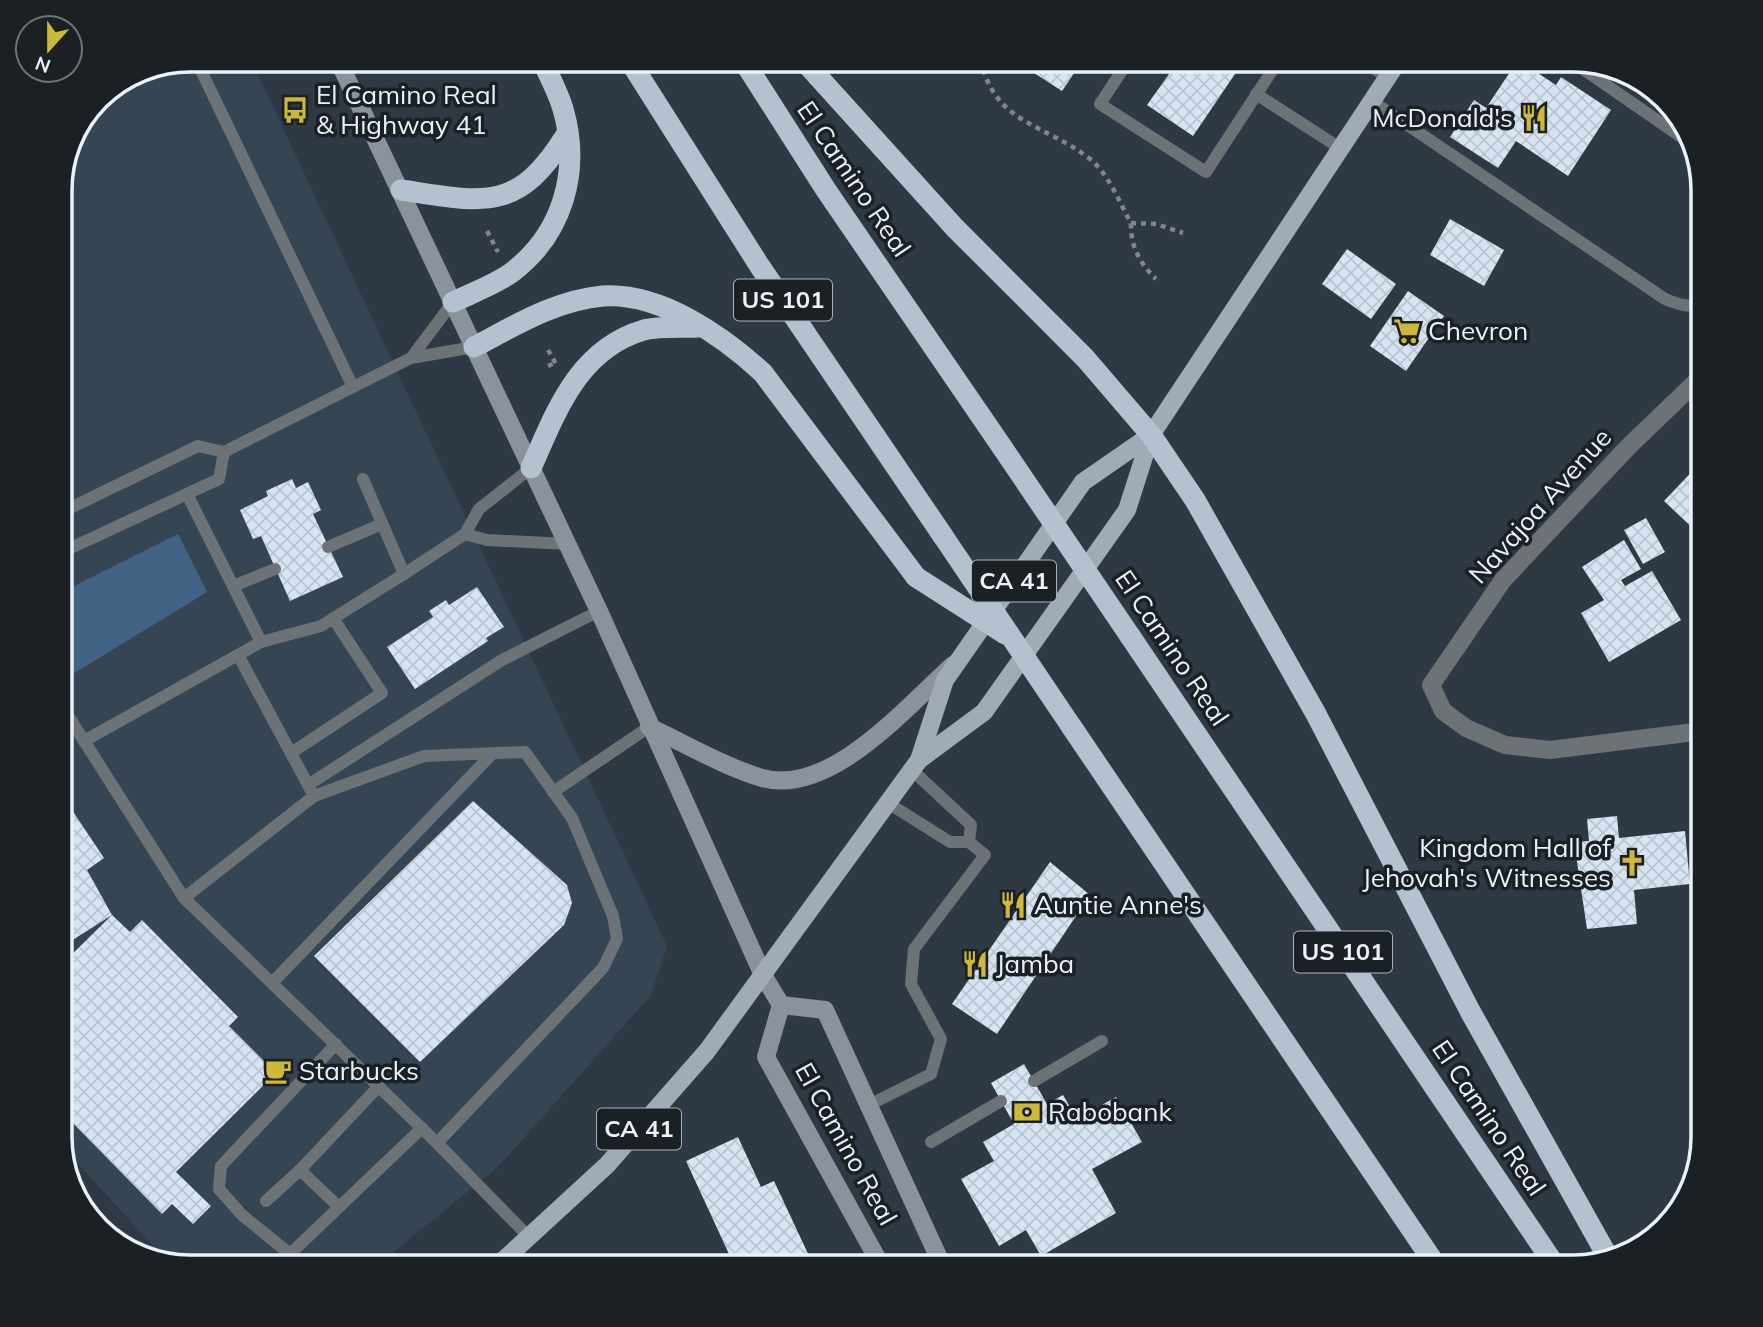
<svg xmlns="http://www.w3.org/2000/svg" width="1763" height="1327" font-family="Mulish,sans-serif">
<defs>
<pattern id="building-cross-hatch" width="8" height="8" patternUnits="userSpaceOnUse" patternTransform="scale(1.75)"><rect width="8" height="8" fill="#d7e4f2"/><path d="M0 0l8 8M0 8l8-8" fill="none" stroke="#bac5d0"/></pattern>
</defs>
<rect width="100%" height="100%" fill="#2f3944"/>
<polygon fill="#364554" points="190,60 251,60 667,946 651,995 497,1168 375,1267 190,1267 165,1259 60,1144 60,181 73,133 104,92"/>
<polygon fill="#436384" points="178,534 207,592 63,680 60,674 60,593"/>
<g fill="url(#building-cross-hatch)">
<polygon points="1014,60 1083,60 1062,91"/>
<polygon points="1179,60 1227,60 1239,68 1193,136 1147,105"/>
<polygon points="1518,60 1556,85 1561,77 1611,110 1568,176 1516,141 1498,168 1450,137 1474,100 1486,108"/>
<polygon points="1450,219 1504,250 1484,286 1430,255"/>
<polygon points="1347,249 1396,284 1371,319 1322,284"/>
<polygon points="1408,291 1444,316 1406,371 1370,346"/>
<polygon points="1703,460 1703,529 1699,534 1664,501"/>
<polygon points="292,479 296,488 308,482 321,510 313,514 343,577 290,601 261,536 253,539 240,510 268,496 266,491"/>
<polygon points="1646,518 1665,552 1643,564 1624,530"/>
<polygon points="1624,540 1641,569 1621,580 1625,586 1652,571 1681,620 1609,662 1581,613 1604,600 1582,567"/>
<polygon points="477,587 504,627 486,638 488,641 415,689 387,647 433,617 429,611 446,600 449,605"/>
<polygon points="60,792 104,858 87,870 112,915 60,948"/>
<polygon points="473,801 567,885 572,903 564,925 420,1062 314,956"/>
<polygon points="1617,816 1619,838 1685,831 1690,884 1634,890 1637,924 1587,929 1574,842 1589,841 1587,819"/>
<polygon points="1050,862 1090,895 997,1034 952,1004"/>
<polygon points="112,915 130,932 142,920 238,1017 229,1026 276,1073 176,1172 211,1206 193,1224 172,1204 162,1214 60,1110 60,966"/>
<polygon points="1024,1064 1047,1104 1063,1095 1077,1119 1116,1097 1142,1142 1092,1169 1116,1213 1041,1256 1026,1230 999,1246 961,1179 994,1161 983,1142 1014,1124 991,1083"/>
<polygon points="738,1137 761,1187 774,1181 810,1258 801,1263 803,1267 735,1267 686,1161"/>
</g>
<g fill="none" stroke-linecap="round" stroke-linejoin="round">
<g stroke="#7e8790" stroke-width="4.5" stroke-dasharray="5 5" stroke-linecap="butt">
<path d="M981,60C994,124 1046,124 1090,159C1109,174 1119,202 1131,223C1130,245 1140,264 1156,279"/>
<polyline points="1131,223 1156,224 1183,233"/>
<polyline points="487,231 498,252"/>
<polyline points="548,350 556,364"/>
<polyline points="548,366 555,363"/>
</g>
<g stroke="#6d7277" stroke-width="12">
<polyline points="196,60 353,387 411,358 474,347"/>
<polyline points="1129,60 1100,104 1206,172 1279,60"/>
<polyline points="1361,60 1387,77"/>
<polyline points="1570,60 1693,145"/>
<polyline points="1256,94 1340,148"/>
<path d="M1372,101L1665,299C1680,305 1689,309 1703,301"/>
<polyline points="411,358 453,302"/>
<polyline points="363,479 404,574"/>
<polyline points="187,494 261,642 321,626 404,574 465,534 479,509 531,468"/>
<polyline points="60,513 198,446 224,452 353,387"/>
<polyline points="465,534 487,540 568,544"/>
<polyline points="328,547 382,524"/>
<polyline points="60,553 219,479 224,452"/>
<polyline points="233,586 275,569"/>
<polyline points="238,655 314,796 424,756 525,752 572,818 613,916 617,939 603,968 437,1143"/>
<polyline points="60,703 184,898 437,1143 530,1238"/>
<polyline points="84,741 261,642"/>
<polyline points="291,753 382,693 333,618"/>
<polyline points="912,770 971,825 969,842"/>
<polyline points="308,785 502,660 599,611"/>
<polyline points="553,792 649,727"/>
<polyline points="184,898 314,796"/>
<polyline points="272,983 492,754"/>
<polyline points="336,1044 221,1166 219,1189 242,1215 290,1254 422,1128"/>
<polyline points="1034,1081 1102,1041"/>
<polyline points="867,1106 931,1074 941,1039 911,984 914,949 985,855 969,842 950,842 888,803"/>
<polyline points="931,1142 1001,1101"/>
<polyline points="300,1170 379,1086"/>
<polyline points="266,1201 300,1170 339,1207"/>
</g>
<polyline stroke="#6d7277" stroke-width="18" points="1703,375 1629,446 1503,580 1431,685 1443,711 1466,728 1505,745 1550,750 1703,731"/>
<g stroke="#8a929b" stroke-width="18">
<polyline points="338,60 599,611 763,975 781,1005 766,1057 882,1267"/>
<path d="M649,727C686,744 723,766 762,778C830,797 906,707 953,665"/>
<polyline points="781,1005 825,1010 943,1267"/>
</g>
<g stroke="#a0abb6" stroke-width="18">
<polyline points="919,760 984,712 1127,510 1151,435 1399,60"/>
<polyline points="496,1267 607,1165 707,1051 919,760 945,680 1083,482 1151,435"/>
</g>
<g stroke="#b4c1ce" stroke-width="21">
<polyline points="629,60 759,265 943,536"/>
<polyline points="743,60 826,190 1002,447"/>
<polyline points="803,60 955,228 1085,358 1151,435 1195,500 1316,714 1470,1011 1609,1259"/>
<path d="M401,190C483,202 517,214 566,135"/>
<path d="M453,302C472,293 494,285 511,273C563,234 581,171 563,109C558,92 549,76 542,60"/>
<path d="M474,347C514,326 556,300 603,296C660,292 723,336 763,373L916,577"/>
<path d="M531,468C556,412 578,349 644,330C660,326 681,328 698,327"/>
<polyline points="1130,636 1556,1267"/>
<polyline points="1071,726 1437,1267"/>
</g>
<g stroke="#b4c1ce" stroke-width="21">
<polyline points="1002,447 1130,636"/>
<polyline points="943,536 1071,726"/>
<polyline points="916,577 1005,634"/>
</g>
</g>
<defs>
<symbol id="bus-bare" viewBox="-9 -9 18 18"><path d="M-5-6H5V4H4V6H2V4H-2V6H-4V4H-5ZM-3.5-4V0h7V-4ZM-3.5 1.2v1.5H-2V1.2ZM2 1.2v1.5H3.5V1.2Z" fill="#cdb938" stroke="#1b2025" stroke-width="2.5" paint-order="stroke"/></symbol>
<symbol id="restaurant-bare" viewBox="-9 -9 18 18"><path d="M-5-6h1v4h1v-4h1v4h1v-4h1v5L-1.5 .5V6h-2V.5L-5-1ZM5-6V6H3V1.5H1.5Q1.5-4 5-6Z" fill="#cdb938" stroke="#1b2025" stroke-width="2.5" paint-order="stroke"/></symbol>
<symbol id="supermarket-bare" viewBox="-9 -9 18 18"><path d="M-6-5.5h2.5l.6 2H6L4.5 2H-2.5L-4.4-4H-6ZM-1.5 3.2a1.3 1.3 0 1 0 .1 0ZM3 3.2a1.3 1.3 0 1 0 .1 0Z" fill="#cdb938" stroke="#1b2025" stroke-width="2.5" paint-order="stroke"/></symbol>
<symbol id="church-bare" viewBox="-9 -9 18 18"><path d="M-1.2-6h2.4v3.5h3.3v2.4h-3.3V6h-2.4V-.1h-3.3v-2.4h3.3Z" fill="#cdb938" stroke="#1b2025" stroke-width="2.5" paint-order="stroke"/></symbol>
<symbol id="cafe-bare" viewBox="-9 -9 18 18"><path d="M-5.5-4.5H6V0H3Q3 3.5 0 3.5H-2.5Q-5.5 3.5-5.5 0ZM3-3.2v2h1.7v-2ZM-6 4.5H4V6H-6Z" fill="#cdb938" stroke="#1b2025" stroke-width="2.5" paint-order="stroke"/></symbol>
<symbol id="bank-bare" viewBox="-9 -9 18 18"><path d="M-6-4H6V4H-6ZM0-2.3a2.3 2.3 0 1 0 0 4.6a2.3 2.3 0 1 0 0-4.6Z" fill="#cdb938" stroke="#1b2025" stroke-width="2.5" paint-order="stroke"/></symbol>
</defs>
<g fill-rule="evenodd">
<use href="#bus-bare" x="276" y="91" width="38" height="38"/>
<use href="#restaurant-bare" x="1515" y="99" width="38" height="38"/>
<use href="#supermarket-bare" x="1388" y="312" width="38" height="38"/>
<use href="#church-bare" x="1613" y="844" width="38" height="38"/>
<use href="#restaurant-bare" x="994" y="886" width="38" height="38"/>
<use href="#restaurant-bare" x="956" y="945" width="38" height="38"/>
<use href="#cafe-bare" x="259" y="1052" width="38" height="38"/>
<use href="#bank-bare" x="1008" y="1093" width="38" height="38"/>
</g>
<g text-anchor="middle" stroke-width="7" stroke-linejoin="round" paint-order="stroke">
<g fill="#1b2025" stroke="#acb2b9" stroke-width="2">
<rect x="734" y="279.5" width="98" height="41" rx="5"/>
<rect x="972" y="560.5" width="84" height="41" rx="5"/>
<rect x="1294" y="931.5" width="98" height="41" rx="5"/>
<rect x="597" y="1108.5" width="84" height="41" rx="5"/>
</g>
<g font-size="24" font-weight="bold" fill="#eaf1f8">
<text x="783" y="308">US 101</text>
<text x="1014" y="589">CA 41</text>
<text x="1343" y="960">US 101</text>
<text x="639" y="1137">CA 41</text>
</g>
<g font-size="26" fill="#eaf1f8" stroke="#1b2025" text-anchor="start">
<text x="316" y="104">El Camino Real<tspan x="316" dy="30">&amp; Highway 41</tspan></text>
<text x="1513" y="127" text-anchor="end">McDonald's</text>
<text x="1428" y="340">Chevron</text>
<text x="1611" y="857" text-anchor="end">Kingdom Hall of<tspan x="1611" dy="30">Jehovah's Witnesses</tspan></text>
<text x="1034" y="914">Auntie Anne's</text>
<text x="996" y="973">Jamba</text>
<text x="299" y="1080">Starbucks</text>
<text x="1048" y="1121">Rabobank</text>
</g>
<g font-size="26" fill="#eaf1f8" stroke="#1b2025">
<text transform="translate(854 179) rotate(56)" y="9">El Camino Real</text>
<text transform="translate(1540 506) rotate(-48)" y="9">Navajoa Avenue</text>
<text transform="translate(1172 648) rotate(56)" y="9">El Camino Real</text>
<text transform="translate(1489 1118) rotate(56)" y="9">El Camino Real</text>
<text transform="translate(846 1144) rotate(61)" y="9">El Camino Real</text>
</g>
</g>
<path d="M0 0H1763V1327H0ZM190 72H1573A118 118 0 0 1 1691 190V1137A118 118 0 0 1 1573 1255H190A118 118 0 0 1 72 1137V190A118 118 0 0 1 190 72Z" fill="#1b2025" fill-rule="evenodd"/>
<path fill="none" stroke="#eaf1f8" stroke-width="3.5" d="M190 72H1573A118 118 0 0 1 1691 190V1137A118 118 0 0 1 1573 1255H190A118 118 0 0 1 72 1137V190A118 118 0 0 1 190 72Z"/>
<g transform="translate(49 49) rotate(201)"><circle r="33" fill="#1b2025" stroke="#6e7479" stroke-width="2"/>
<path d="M0-5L12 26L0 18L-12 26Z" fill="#cdb938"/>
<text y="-10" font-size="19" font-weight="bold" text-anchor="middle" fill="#eaf1f8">N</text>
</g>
</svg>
